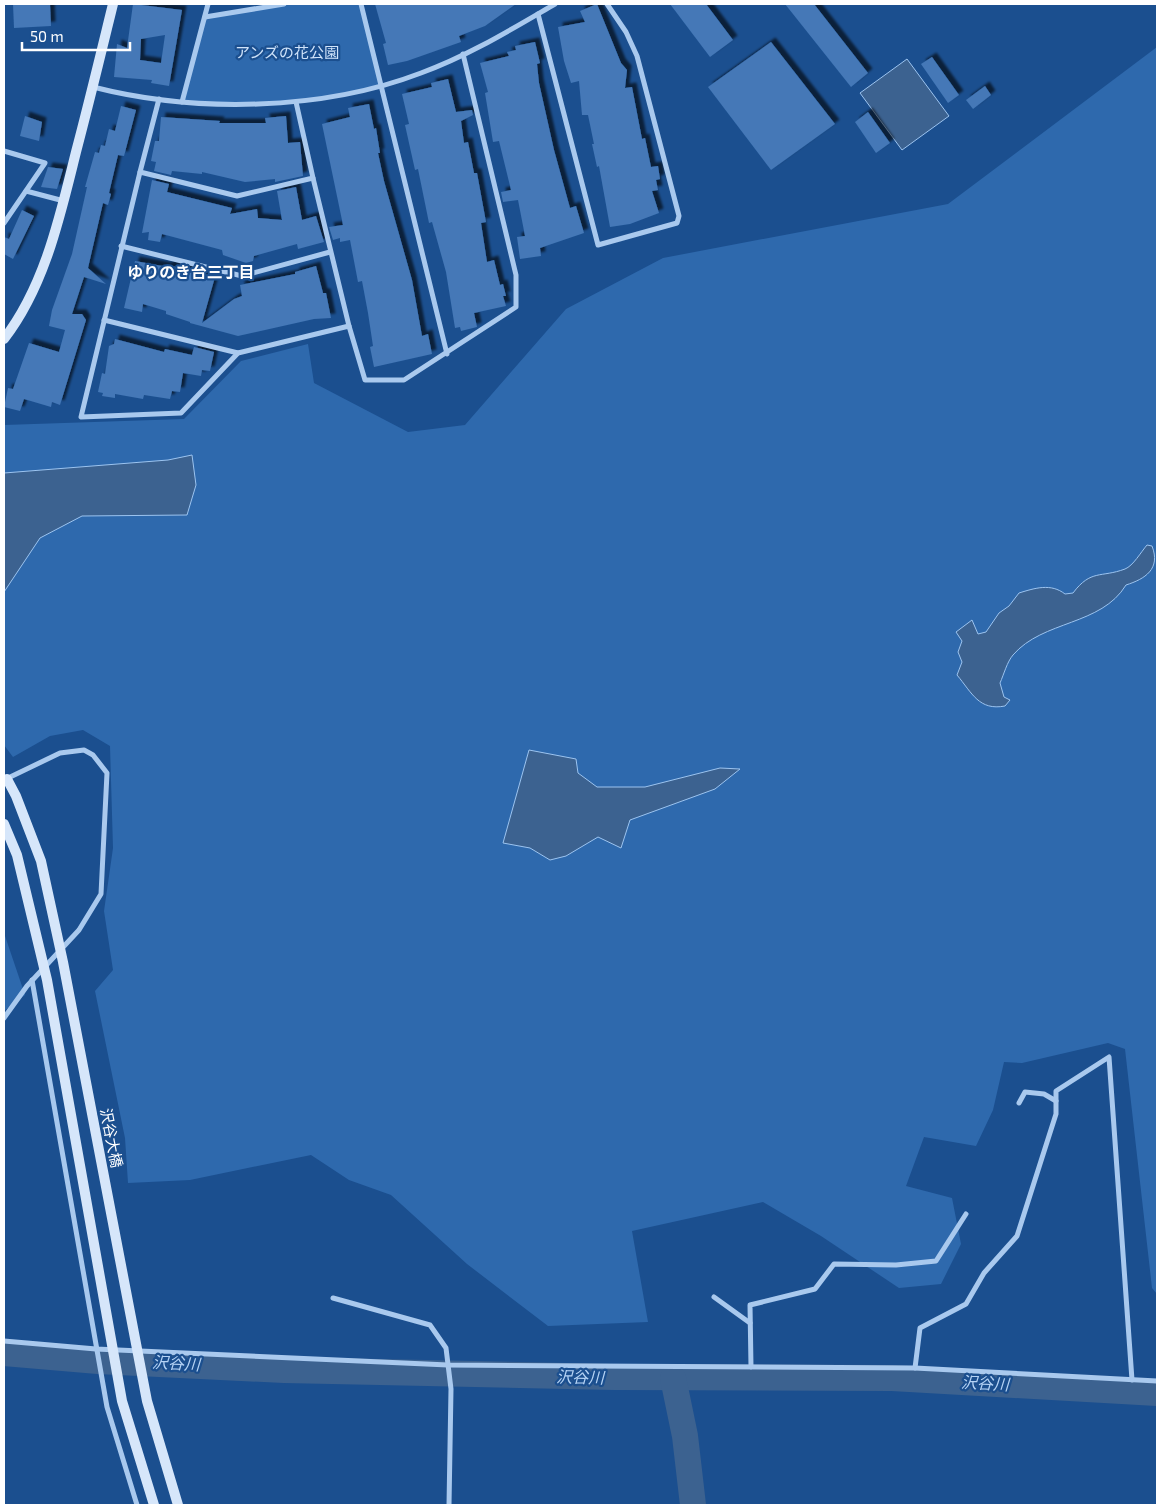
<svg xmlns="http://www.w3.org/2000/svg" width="1161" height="1509" font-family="'Exo 2','Noto Sans JP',sans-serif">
<defs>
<filter id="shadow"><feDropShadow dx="4.5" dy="-4.5" stdDeviation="1" flood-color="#0009"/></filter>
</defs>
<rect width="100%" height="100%" fill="#1b4f8f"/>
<g fill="#2e69ad">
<polygon points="284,4 361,4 381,86 296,102 182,102 205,17"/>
<polygon points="1157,47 1157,1294 1152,1288 1125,1049 1108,1043 1022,1063 1004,1062 993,1110 976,1146 924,1137 906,1186 952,1198 961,1244 941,1284 899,1288 821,1236 763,1202 632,1231 648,1322 548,1326 467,1264 391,1195 349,1180 311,1155 190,1180 128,1183 125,1138 95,991 113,970 104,911 113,848 110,746 83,730 50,736 13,757 4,745 4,425 184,419 241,361 308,344 314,383 408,432 465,425 566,309 663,258 948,204"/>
<polygon points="4,933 25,995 4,1011"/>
</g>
<g fill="#3c6290" stroke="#9cc4f0">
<polygon points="907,59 949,116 902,150 860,93"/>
<polygon points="192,455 196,485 187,515 82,516 40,538 4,592 4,473 168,460"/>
<path d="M1147,545L1152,546C1161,569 1145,579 1126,585C1101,626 1043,620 1013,655C1007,662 1004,674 1000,683L1004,697L1010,700L1005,706C979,711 972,693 957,675L962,662L958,652L962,641L956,632L972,620L978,634L986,632L999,613L1009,606L1019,593C1035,588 1051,583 1065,594L1073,593C1091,569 1101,578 1125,569C1133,566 1141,552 1147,545Z"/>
<polygon points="529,750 576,759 578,773 597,787 645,787 720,768 740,769 715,789 630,820 621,848 598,837 566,856 550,860 530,848 503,843"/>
</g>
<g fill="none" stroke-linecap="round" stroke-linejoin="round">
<g stroke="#3c6290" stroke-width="26">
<polyline points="4,1353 98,1361 284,1370 614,1377 892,1378 1157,1393"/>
<polyline points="673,1378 685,1436 693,1505"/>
</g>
</g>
<g fill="#4478b7" fill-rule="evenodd" filter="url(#shadow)">
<polygon points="13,4 50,4 51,26 14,28"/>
<path d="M133,4L182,10L169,86L151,83L152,80L114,77L117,44L127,48ZM165,35L161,63L140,60L141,39Z"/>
<polygon points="375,4 516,4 485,26 459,36 461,42 407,61 388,65 383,44 386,43"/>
<polygon points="597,4 621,63 627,70 625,88 632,87 642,139 645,138 651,167 658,166 660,179 656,180 658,190 652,191 659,213 630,224 610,227 599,166 597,167 592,144 594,144 588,115 582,115 579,81 571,83 564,61 558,27 585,22 580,11"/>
<polygon points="670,4 706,4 733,40 710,57"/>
<polygon points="785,4 814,4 868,73 851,87"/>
<polygon points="535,42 540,63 537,64 539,83 554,150 570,208 576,206 584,233 540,248 541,256 520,259 517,237 525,236 518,200 503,202 501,192 511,190 499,141 493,142 485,93 488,92 480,63 509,56 507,52 516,50 515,46"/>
<polygon points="771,42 835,124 771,170 708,87"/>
<polygon points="932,57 959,95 948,103 921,64"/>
<polygon points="448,79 456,112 472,110 473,115 461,121 464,143 468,142 474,173 477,173 486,222 481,223 487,262 494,260 500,285 503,284 506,296 503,296 506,306 474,313 477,327 461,331 460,327 455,328 446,272 432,222 429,223 418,169 415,170 405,125 409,124 402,94 432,87 431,83"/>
<polygon points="985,86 991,95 973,109 966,100"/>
<polygon points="369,104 374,129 376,128 380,153 378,153 384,181 412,280 422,336 428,334 432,354 374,367 370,347 373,346 368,313 362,281 358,282 350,240 340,242 340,238 333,240 329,227 343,225 322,124 350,117 348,108"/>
<polygon points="121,106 136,110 124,156 118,155 109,193 111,194 108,205 103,203 88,268 106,284 84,277 72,314 82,314 86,320 60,405 52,402 51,407 24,399 20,411 4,407 8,388 13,389 29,343 59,352 65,330 49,326 52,310 72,254 87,187 85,187 95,152 99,153 101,145 105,146 109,129 115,131"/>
<polygon points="868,112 890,143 876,153 855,122"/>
<polygon points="25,116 42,122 39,141 20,136"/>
<polygon points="286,116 288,143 300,142 303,176 275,182 275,179 245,182 202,172 202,174 172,171 171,175 154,171 156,162 151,161 155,141 159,141 161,117 220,121 219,123 266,123 265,118"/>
<polygon points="48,167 63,169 57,189 41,187"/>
<polygon points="152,180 169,184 167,192 232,208 230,214 257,209 258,218 282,220 277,191 296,187 302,220 316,216 324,242 298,249 297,244 254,256 253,261 246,263 223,255 222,250 162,234 160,242 148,240 149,232 142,233"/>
<polygon points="22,210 34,216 13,259 4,254 4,237 9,239"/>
<polygon points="135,261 168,267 168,265 215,277 202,323 234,299 242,296 240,285 295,274 295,272 316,266 323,293 326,293 331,318 314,319 238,336 190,323 190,322 166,314 166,311 143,304 142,312 124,308"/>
<polygon points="115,339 164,352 165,349 192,355 194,347 214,352 210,371 202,370 201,376 183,373 180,392 172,391 170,399 144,395 143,399 115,394 115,398 102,396 103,393 98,392 102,373 105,374 109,346 114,344"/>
</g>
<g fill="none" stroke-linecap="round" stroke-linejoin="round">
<g stroke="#a9c9ee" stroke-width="5">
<polyline points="361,4 447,354"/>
<polyline points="538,14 598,245 677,223 679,216 637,56 626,32 607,4"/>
<polyline points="205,17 284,4"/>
<path d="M93,87C195,113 322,111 421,73C468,56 512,29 555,4"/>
<polyline points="182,102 208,4"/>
<polyline points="296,102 313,178 237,196 140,172 81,417 181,413 238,353 349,326 365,380 404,380 516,307 516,275 463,54"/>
<polyline points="4,151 45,163 4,223"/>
<polyline points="140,172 159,99"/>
<polyline points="313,178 349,326"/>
<polyline points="26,191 64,201"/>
<polyline points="121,246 242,276 330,252"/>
<polyline points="104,320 238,353"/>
<polyline points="32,980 107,1407 137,1505"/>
<polyline points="4,1018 27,986 79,930 101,894 107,773 93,755 84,750 60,753 6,779"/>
<polyline points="1019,1103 1025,1092 1044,1094 1056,1101"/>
<polyline points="714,1297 750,1323"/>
<polyline points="333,1298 430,1325 446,1348 451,1389 449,1505"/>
<polyline points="4,1341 96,1349 448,1365 915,1368 1157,1381"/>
<polyline points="751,1367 750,1305 815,1289 834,1264 896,1265 936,1261 966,1214"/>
<polyline points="915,1368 920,1328 966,1304 984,1273 1017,1236 1056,1114 1056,1091 1109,1057 1132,1380"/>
</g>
<path stroke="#d6e6fa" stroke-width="10" d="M4,339C45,286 60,216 76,152C89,103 101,53 113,4"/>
<g stroke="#d6e6fa" stroke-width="10">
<polyline points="7,779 16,796 41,861 63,962 147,1401 178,1505"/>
<polyline points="4,824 17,855 47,980 122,1401 154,1505"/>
</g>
</g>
<g text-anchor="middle" stroke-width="4.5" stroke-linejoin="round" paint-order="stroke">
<g font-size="15" fill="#cfe3fa" stroke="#1b4f8f">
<text x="287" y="58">アンズの花公園</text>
</g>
<g font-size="15" fill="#fff" stroke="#1b4f8f">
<text transform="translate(111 1138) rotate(79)" y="5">沢谷大橋</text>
</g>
<g font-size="16" font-weight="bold" fill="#fff" stroke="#1b4f8f">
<text x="191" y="278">ゆりのき台三丁目</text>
</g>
<g font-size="16" font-style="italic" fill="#b5d3f5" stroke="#1b4f8f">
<text transform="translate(176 1363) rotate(3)" y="6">沢谷川</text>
<text transform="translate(580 1377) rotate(1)" y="6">沢谷川</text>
<text transform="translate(985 1383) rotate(3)" y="6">沢谷川</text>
</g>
</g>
<rect width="1161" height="1509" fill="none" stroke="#ffffff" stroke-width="10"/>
<path d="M22 42v8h108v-8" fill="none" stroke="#ffffff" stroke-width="2.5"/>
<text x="30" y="42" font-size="15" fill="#ffffff" stroke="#1b4f8f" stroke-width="4" paint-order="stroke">50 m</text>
</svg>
